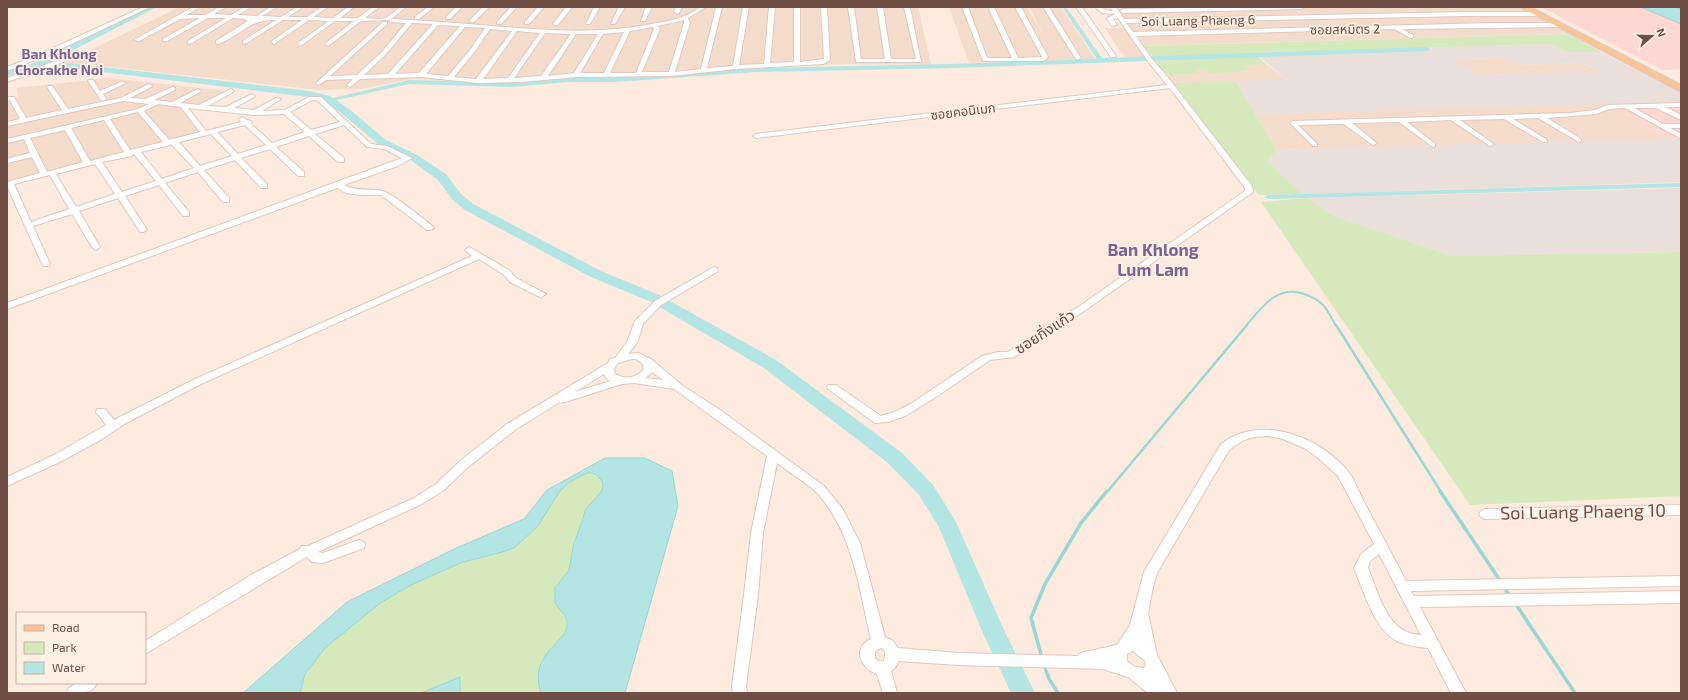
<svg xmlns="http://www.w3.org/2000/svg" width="1688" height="700" font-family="'Exo 2','Noto Sans Thai',sans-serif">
<rect width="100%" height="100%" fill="#fcebde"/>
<g fill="#f4dccd">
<polygon points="180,7 918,7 931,65 846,64 743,69 691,75 645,78 566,78 509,84 466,83 415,78 362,89 319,90 65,62"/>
<polygon points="949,7 1027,7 1045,38 1029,7 1061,7 1096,60 969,63"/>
<polygon points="1117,7 1519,7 1569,34 1137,46 1144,57 1124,57 1105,28 1130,28"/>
<polygon points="1504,58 1516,65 1582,63 1601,72 1479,75 1450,59"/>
<polygon points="1266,64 1287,80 1173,83 1163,75 1198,74 1194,70 1204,70 1210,74 1250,71 1244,66"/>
<polygon points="109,78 228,91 190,110 210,134 7,186 7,99 18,97 17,88"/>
<polygon points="1606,103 1667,139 1277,150 1255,114"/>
</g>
<g fill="#fdd7d1">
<polygon points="1541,7 1641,7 1681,24 1681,69 1663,70"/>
<polygon points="1681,102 1681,138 1667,139 1606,103"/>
</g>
<g fill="#eadfda" fill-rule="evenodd">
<path d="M1551,44L1566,52H1601L1681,93V102L1255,114L1235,81L1287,80L1255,53ZM1504,58L1516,65L1582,63L1600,71L1479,75L1451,59Z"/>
<polygon points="1681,138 1681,182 1302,194 1267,161 1277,150"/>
<polygon points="1681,188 1681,252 1452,256 1336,217 1324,210 1307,198"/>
</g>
<g fill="#d6e9bd">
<polygon points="1569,34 1601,52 1566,52 1551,44 1255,53 1266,64 1244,66 1250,71 1210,74 1204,70 1195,70 1199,74 1166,75 1144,46"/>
<polygon points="1235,81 1277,150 1267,161 1302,194 1259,195 1173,83"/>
<polygon points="1307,198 1324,210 1336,217 1452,256 1681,252 1681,496 1470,505 1261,202"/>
<polygon points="605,458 645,458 672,471 678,506 625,693 243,693 347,602 454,549 524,519 547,490"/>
</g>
<g fill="#b3e5e4" stroke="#99d7d6">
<polygon points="1641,7 1676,7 1681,9 1681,24"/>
<path d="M605,458H645L672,471L678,506L625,693H541C527,651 571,643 567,621C566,614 559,610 555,603V588L569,570L574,543L582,522L585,510L601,492L603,486L602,481L597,475L592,473H587L568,483L560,491L537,527L514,548L502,552L460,563L407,587L379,604L325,648L305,674L300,693H243L347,602L454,549L524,519L547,490Z"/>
<polygon points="460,677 460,693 421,693"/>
</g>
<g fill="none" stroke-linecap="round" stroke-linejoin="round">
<path stroke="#99d7d6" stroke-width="2" d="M1246,326C1261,308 1277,284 1304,294C1310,296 1318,300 1323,305C1328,310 1332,319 1336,326"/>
<g stroke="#99d7d6" stroke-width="2.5">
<polyline points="1336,325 1441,492"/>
<polyline points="1107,492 1247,325"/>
</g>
<g stroke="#99d7d6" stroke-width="3.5">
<polyline points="1440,491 1501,582"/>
<polyline points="1504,588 1511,597"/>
<polyline points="1515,603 1575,693"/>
<polyline points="1042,658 1031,618 1045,584 1081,523 1107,491"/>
<polyline points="1044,665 1049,679 1058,693"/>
</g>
<g fill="#b3e5e4" fill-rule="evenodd">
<polygon points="1062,7 1066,7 1102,58 1427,47 1430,49 1427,51 953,68 756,72 615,82 568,82 512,87 409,84 328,102 325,100 409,80 512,83 568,78 615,78 756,68 953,64 1097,59"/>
<polygon points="1681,183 1681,187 1268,199 1264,197 1268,195"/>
</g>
<polygon fill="#b3e5e4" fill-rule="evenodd" points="147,7 157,7 52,61 309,91 330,96 349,109 386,140 417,155 446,174 460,193 473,204 601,271 659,295 776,360 902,453 933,485 955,520 1004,630 1035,693 1011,693 982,631 939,527 919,495 888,463 764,368 649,301 591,277 465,210 452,199 438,180 409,159 378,144 341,113 322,100 309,97 43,65 35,69 7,76 7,70 29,65"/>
<defs>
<g id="minor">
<polygon points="143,7 150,7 46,56 64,60 64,62 7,82 7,78 56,61 40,58 7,71 7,67 38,55"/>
<path d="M193,7H200L186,15H206L219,7H226L214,14L231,15L244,7H251L238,15L257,16L270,7H277L262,16L281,17L297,7H303L288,17H307L322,7H328L313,17L333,18L348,7H354L340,18H358L373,7H379L365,18C371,18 379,20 385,18C393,15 396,7 406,7L390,20L361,21L328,46L326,45V43L354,21H335L300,46L298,45V43L329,21L309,20L274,44L271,42L272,41L302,20H283L245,44L243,43V41L276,20C248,19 242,35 218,44L216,43V41L248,21L245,20L246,19L233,18L190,44L188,43V41L226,18H208L167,41H163V39L200,18L180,19L139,41L134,40Z"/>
<polygon points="428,7 434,7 419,19 415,19 415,17"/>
<polygon points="456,7 462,7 450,19 446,19 446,17"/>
<polygon points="483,7 489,7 474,22 470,22 470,20"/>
<polygon points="511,7 517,7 501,24 497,24 497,22"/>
<polygon points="538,7 544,7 529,24 525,24 525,22"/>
<polygon points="566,7 572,7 558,25 554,25 553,24"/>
<polygon points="594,7 600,7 590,24 586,24"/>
<polygon points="619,7 625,7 615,24 611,24"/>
<polygon points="646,7 652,7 645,21 641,21"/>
<polygon points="676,7 682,7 679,13 677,14 674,12"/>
<path d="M700,7H706L688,18L690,23L675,72L701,69L716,7H722L707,68L733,66L743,7H749L739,65L764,64L769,7H775L770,63L794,62V7H800V62L824,59L821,7H827L830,60L823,64L736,69L671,76L576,77L522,82L478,83L421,77L360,79L350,87L347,85L353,79L326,80L319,85L316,83L383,22H387V24L330,76L357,75L382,52L406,23L390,22V20L392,19C417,20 442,22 468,24C529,29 591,36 652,24C669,21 686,18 700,7ZM684,20V23L669,72H642L660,29L658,26ZM412,23L433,24L388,74L364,75L386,54ZM438,25L460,26L419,73L395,74ZM465,27L485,28L471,49L448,76L426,74ZM653,27L654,29L636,73H610L630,31ZM490,29L512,31L476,79L454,77L475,51ZM517,31L540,33L508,78L483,79ZM624,32L604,73H580L603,34ZM545,33L571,34L541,76L514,78ZM576,34H598L574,73L548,76Z"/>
<polygon points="848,7 854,7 861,59 885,59 877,7 883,7 891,59 916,59 904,7 910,7 921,62 856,62"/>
<polygon points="962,7 968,7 987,58 1012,58 988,7 994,7 1018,58 1042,57 1015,7 1021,7 1048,57 1044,61 983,61"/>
<polygon points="1043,7 1049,7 1081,58 1080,59 1076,59"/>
<polygon points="1076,7 1082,7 1116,56 1115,57 1111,57"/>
<path d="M1095,7C1102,7 1106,11 1113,11L1110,7H1116L1124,19L1464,12H1536L1539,14L1536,16H1464L1126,23L1133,32L1493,23H1558L1561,25L1558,27L1402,29L1413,35V37L1411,38L1394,29L1136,36L1151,58L1166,75L1252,186L1253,192L1087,309L1014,357L990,360L936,397L905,416L888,422L875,423L828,389L827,387L828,385H836L881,416L897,411L912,403L982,356L998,352H1008L1081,305L1245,191V188L1170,88L756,138L753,136L756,134L1167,85L1147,60L1118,18L1113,19L1117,25L1112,26L1107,18L1116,14L1102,13Z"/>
<polygon points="1234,7 1305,7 1302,9 1123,13 1120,11 1123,9"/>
<polygon points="89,80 93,80 100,91 121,82 126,83 103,94 106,99 103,101 101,100 88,81"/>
<path d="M149,84L152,86L151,87L130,98L145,99L173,87L175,88V90L154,100L172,102L198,89L201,91L200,92L180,103L199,105L231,89L234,91L233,92L208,106L226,107L252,94L255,96L254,97L234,108L254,110L276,98L281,99L262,111L285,110L309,97H321L371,144L387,146L412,158L398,166L344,185C357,192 370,188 383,191C389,192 429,222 434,228L430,230H427L381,195H360L346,193L337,188L7,309V303L402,158L384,149L367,147L344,125L315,134L344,158V162H338L309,136L276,147L304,172V176H298L270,149L241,158L267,184V188H261L235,160L204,170L229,198V202H223L198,172L165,183L189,212V216H183L159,185L125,196L147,230L143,232H140L118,198L79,211L100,247L96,250L92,247L72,214L33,226L50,264L49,266H43L7,186V182L40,173L32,157L7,163V159L30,153L24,139L7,143V139L138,109L149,104L123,101L7,126V122L20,119L10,100L7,101V97H14L26,118L62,110L47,87L48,86H52L68,109L121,98ZM312,100H317L340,122L311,130L290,112ZM158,104L181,107L200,132L169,140L144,111ZM188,108L254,115L284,114L305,132L272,143L251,124L252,122L251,121L247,120L242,117L239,119L241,122L206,131ZM138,112L163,142L130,150L110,119ZM104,120L124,152L90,161L71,128ZM245,125L266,145L238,154L217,132ZM65,130L83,162L47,172L30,138ZM211,134L232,156L200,166L179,142ZM171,144L194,168L162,179L141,152L170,145ZM133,154H134L156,181L122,192L102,162L132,156ZM95,164L115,194L76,207L56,174ZM50,175L69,209L31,222L14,184Z"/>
<polygon points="1681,103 1681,107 1666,107 1681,115 1681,120 1656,108 1634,108 1663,124 1681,124 1681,128 1670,128 1681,134 1680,138 1625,108 1609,109 1596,114 1547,118 1581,139 1581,141 1579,142 1538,118 1513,119 1547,140 1547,142 1543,142 1504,119 1460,120 1492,143 1494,144 1490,146 1451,120 1407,122 1435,144 1435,146 1433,147 1399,122 1352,123 1375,142 1377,143 1373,145 1344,124 1298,125 1317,144 1317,146 1313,146 1290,123 1293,121 1570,113 1595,110 1608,105"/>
<polygon points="469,247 509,270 516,278 546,294 541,297 538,296 510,282 503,274 479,259 201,384 126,423 102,439 62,461 7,486 7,477 54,455 106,425 96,412 97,409 105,409 114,420 193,380 472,256 465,250"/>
<path d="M714,267L717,268L718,270L717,272L661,305L643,324L637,343L628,354L638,353L651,359L683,386L720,410L824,486L842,508L860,543L885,637L893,641L898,648L958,653L1078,656L1079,654L1084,652L1117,645L1130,625L1144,572L1221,444C1225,442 1229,438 1234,436C1272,419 1320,439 1347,470C1354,478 1359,492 1364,502C1378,528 1392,554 1406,581L1681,576V586L1411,591L1414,596L1681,591V603L1420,607L1466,693H1451L1428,648C1417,647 1405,645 1395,640C1374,628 1363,589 1354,568L1361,554L1374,544L1338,476L1317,457L1304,448L1280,438L1267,436L1253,437L1242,441L1229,450L1157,573L1153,587L1148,613L1157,655L1177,693H1148L1128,677L1103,669L958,665L899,661L895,668L891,671L897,693H883L877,674C860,668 852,648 871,639C859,589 853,532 817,493C806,482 790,473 777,463L763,533L758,595L746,686L747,693H733L732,686L744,595L751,533L767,456L674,389L634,383L622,384L565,402L558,403L515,430L468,467L444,490L422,504L318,552L323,553L359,540L364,542L365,545L364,548L323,563L312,562L307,557L300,561L145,654V641L251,575L300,549L301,546H308L414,498L436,484L460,461L507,424L608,363L610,359L615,358L627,342L635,321L655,301ZM632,359H636L642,363L644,369C636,378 626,380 615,374L614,369L618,363ZM652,372L663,380L646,378ZM604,374L606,378L610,381L575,392ZM1379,554L1421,635C1416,634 1410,634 1405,631C1385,622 1376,587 1368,568L1370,561ZM882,648L885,652V658L883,661H878L875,658V652L878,649ZM1133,651L1145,661L1146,665L1144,668L1135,667L1127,661V654Z"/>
<polygon points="1681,505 1681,515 1485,519 1481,517 1479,514 1481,511 1485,509"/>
<path d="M77,683H97C92,695 78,693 67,693L69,688Z"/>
</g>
<polygon id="primary" points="1520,7 1530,7 1681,85 1681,92"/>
</defs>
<use href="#minor" stroke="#e2c8bd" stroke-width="2"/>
<use href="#primary" stroke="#d8cecb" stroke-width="2"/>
<use href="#minor" fill="#fff" fill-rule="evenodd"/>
<use href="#primary" fill="#fcc495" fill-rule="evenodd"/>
</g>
<g text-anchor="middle" stroke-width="3.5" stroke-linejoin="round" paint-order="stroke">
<g font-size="13" fill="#724f46" stroke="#fff0e4">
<text transform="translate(1198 20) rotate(-1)" y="5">Soi Luang Phaeng 6</text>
<text transform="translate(1345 29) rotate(-1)" y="5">ซอยสหมิตร 2</text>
<text transform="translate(963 111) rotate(-7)" y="5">ซอยคอนิเมก</text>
</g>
<g font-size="14" font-weight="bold" fill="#7b6296" stroke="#fff0e4">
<text x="59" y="59">Ban Khlong<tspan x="59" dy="16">Chorakhe Noi</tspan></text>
</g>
<g font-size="15" fill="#724f46" stroke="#fff0e4">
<text transform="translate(1045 332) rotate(-33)" y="5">ซอยกิ่งแก้ว</text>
</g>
<g font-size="17" font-weight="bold" fill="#7b6296" stroke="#fff0e4">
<text x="1153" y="256">Ban Khlong<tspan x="1153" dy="20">Lum Lam</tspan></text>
</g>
<g font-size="18" fill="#724f46" stroke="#fff0e4">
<text transform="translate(1583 512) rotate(-1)" y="6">Soi Luang Phaeng 10</text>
</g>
</g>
<rect width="1688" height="700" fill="none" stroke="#724f46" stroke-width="16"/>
<rect x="16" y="612" width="130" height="72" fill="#fff0e4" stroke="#c7b0a5"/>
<rect x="24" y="625" width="20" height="6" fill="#fcc495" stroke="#c7b0a5"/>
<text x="52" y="632" font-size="12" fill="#724f46">Road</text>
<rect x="24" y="642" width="20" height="12" fill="#d6e9bd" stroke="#c7b0a5"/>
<text x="52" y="652" font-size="12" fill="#724f46">Park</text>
<rect x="24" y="662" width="20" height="12" fill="#b3e5e4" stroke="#c7b0a5"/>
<text x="52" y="672" font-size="12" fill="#724f46">Water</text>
<g transform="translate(1652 36) rotate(70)" stroke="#fff0e4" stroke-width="3" paint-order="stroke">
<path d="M0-3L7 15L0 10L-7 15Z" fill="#724f46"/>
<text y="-6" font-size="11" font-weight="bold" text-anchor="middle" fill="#724f46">N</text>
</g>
</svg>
